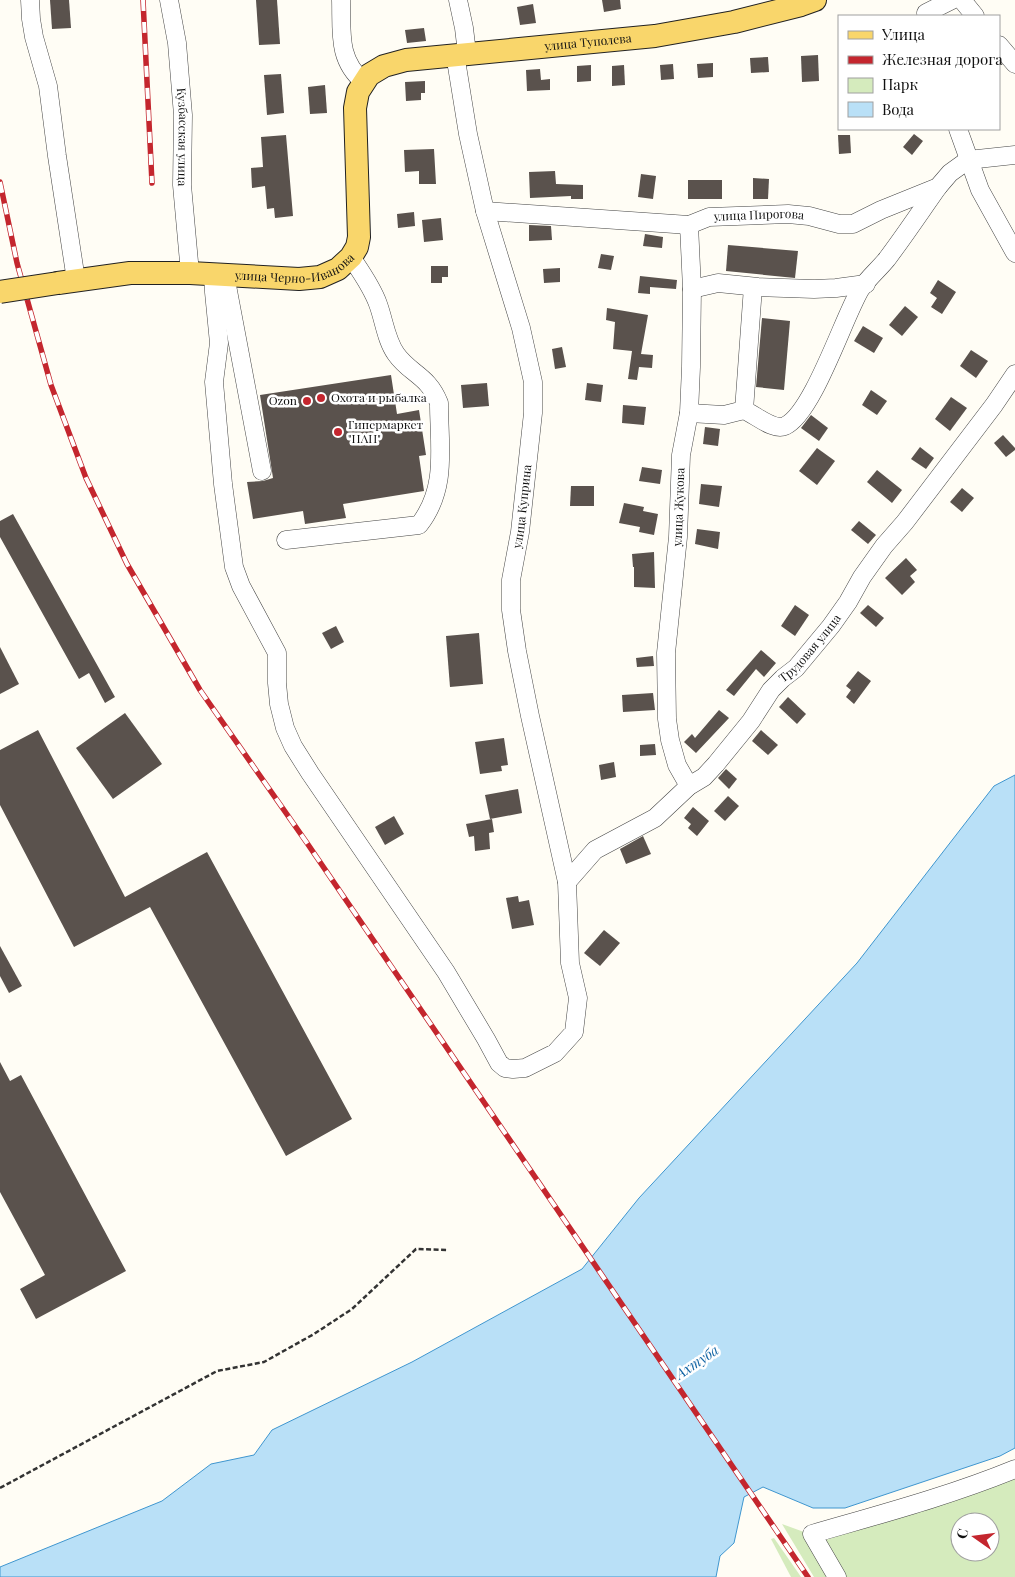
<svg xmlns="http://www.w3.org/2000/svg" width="1015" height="1577" font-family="'Playfair Display',serif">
<rect width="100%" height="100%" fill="#fffdf5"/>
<g fill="#d5ebbd" fill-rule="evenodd">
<path d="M1015,1476V1577H814L782,1524L826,1540ZM960,1522H990V1552H960Z"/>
<polygon points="774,1538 799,1574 801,1577 791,1577 771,1539"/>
</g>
<polygon fill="#b9e0f7" stroke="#3f96cf" points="1015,775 1015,1448 1000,1456 845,1508 813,1508 763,1487 744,1497 734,1543 720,1556 716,1577 0,1577 0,1567 162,1501 211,1464 254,1455 272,1430 412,1362 582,1269 639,1198 857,963 994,786"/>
<g fill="#5a524d">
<polygon points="50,0 69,0 71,28 52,29"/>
<polygon points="256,0 277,0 280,44 259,45"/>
<polygon points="602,0 620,0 621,9 604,12"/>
<polygon points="533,4 536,23 520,25 517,7"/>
<polygon points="424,28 426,41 407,43 405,30"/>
<polygon points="818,55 819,81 802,82 801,56"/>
<polygon points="768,57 769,72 751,73 750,58"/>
<polygon points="713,63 713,77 698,78 697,64"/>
<polygon points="673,64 674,79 661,80 660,65"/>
<polygon points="591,65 591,81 577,82 577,66"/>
<polygon points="624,65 625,85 612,86 612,66"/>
<polygon points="540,69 541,80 550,79 550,90 527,91 526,70"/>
<polygon points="281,74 284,113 267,115 264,75"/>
<polygon points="425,81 425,93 421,93 421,100 406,101 405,82"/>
<polygon points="325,85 327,113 310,114 308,87"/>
<polygon points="914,134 923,141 912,155 903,147"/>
<polygon points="286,135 293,216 275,218 274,208 267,209 265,186 252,188 251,168 263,167 261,137"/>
<polygon points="838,135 850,135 851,153 839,154"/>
<polygon points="434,149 436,184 419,184 419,171 405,172 404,150"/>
<polygon points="555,171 556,184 583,185 583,199 571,199 571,196 530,198 529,172"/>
<polygon points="641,174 656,176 653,199 638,197"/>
<polygon points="753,178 769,179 768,199 753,199"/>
<rect x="688" y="180" width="34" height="19"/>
<polygon points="414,212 415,226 398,228 397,214"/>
<polygon points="441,218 443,240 424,242 422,220"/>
<polygon points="529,225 551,226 552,240 529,241"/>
<polygon points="645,234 663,237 662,248 643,246"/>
<polygon points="728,245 798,251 795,278 726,271"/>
<polygon points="601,254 614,256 611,270 598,268"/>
<polygon points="431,266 448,266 448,277 442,277 442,283 431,283"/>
<polygon points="560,268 560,282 544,283 543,269"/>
<polygon points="640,276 677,280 676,289 650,287 650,294 638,293"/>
<polygon points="938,280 956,292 942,314 931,307 937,298 930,293"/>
<polygon points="905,306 918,317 902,336 889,325"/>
<polygon points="607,308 648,315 641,354 653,355 652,368 639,367 637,380 628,379 632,351 613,349 615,322 606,320"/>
<polygon points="762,318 790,321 784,390 756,387"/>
<polygon points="863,326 883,338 874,353 854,341"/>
<polygon points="562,347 566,367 555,369 552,349"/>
<polygon points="971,350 988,361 976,378 960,366"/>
<polygon points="391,375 397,414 419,410 426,455 419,456 424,491 343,504 346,518 305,524 303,511 253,519 247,482 263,481 273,478 260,395"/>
<polygon points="487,383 489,406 463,408 461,385"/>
<polygon points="587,383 603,385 601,402 585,400"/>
<polygon points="871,390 887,401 877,415 862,405"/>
<polygon points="951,397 967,408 950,431 935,419"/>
<polygon points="623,405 646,407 644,425 622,423"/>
<polygon points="811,415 828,428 819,441 801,428"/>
<polygon points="705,427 720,429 718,446 703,444"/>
<polygon points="1003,435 1015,448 1015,450 1006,457 994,443"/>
<polygon points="920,447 934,458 926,469 911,459"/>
<polygon points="817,448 835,461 817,485 799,471"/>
<polygon points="642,467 662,470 660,484 639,481"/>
<polygon points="877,470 902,490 892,503 867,482"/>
<polygon points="701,484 722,486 719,507 699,504"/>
<polygon points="571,486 594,486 594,506 570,506"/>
<polygon points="962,488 974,498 962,512 950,502"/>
<polygon points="624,503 644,507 643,511 658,514 654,535 639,532 640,527 619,523"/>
<polygon points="13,514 115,697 105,703 89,673 79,679 0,537 0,521"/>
<polygon points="859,521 876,535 868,544 851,530"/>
<polygon points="697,529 720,532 718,549 695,544"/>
<polygon points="654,552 655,588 634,587 634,567 633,567 632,554"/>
<polygon points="906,558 917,570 910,576 915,582 902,595 885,578"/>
<polygon points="795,605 809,615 795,636 781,626"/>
<polygon points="868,605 884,618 876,627 860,613"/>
<polygon points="336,626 344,642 331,649 322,633"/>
<polygon points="479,633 483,684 450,687 446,636"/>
<polygon points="0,647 19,684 0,694"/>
<polygon points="761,650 776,663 764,677 756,669 734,696 726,690"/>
<polygon points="653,656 654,666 637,667 636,658"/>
<polygon points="858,671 871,681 854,704 846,697 851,690 846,686"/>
<polygon points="653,693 655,710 623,712 622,695"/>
<polygon points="788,697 806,714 797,724 779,707"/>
<polygon points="719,710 729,718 696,753 684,742 692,734 695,738"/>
<polygon points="125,713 162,764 113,799 76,748"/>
<polygon points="38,730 125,897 207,852 352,1119 286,1156 150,907 74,947 0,805 0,750"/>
<polygon points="761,730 778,745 768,755 752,741"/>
<polygon points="504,738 508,765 501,766 502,771 480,774 475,742"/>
<polygon points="655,744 656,755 640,756 640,745"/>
<polygon points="614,762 616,777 601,780 599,765"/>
<polygon points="726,769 737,779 729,789 718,778"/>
<polygon points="518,789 522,813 490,819 485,795"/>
<polygon points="728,796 739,806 725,821 714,811"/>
<polygon points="693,807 709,821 697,836 688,828 691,824 684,818"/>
<polygon points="394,816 404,834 385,845 375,827"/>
<polygon points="492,819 494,832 489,833 490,849 475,851 474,836 469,837 466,824"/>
<polygon points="643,836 651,854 626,864 620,849"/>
<polygon points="518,896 519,902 529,900 534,925 512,929 506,898"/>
<polygon points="604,930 620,943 600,966 584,953"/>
<polygon points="0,946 22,986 9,993 0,976"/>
<polygon points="0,1062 10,1081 21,1075 126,1271 36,1319 20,1289 45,1275 0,1192"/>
</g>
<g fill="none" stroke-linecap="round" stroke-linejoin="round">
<defs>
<g id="minor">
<polyline points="30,0 31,19 34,37 48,86 57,156 76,280"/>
<path id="s1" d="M169,0L177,43L183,115L182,185L190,273"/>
<path d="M341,0C342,31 337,60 364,82"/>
<polyline points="458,0 464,28 467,53"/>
<polyline points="962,0 975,16"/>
<polyline points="926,13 952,0"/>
<polyline points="999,45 1015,64"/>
<polyline points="958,129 980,190 1015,253"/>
<path id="s2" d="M485,211L689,225L709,217L788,214L809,216L839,224H853L881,210L938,187L950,173L968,160L1015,155"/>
<path id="s3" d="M213,274L214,292L219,343L214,382L223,484L234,567L241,586L277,653V683L279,704L285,728L293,746L310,773L446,972L486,1039L499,1063L505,1068L513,1069L525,1068L555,1053L574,1032L578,998L570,963L567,882L530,716L517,651L511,610V580L520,532L533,413V382L521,328L485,211L468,134L455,54"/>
<polyline points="225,275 262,471"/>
<polyline points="692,289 718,283 758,287 814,289 836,288 866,284"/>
<polyline points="744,410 753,287"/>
<path d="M689,413L724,415L744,410C756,415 773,431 785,426C813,413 843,319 860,290C867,279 879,269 887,259C905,235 921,211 938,187"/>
<path d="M286,540L419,525C448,488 439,447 439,403C428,375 410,374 396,354C386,340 384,320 378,304C372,287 361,272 351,257"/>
<path id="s4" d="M689,786L677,765L670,740L667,719L666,653L678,537L681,455L689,413L691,367L692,289L689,225"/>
<path id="s5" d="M567,882L595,850L655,818L689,786L704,777L716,764L751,721L771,690L783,678L796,668L831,626L848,602L862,577L884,546L905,522L994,405L1015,374"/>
<path d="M837,1577L812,1534C881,1514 949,1496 1015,1469"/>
</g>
<g id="major">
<path id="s6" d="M58,283L130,273H190L299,279L320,277L338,269L351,257L357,247L359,237L355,108L358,92L369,75L384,66L406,60L655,36L734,22L801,5L815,0"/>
</g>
</defs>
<use href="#minor" stroke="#444" stroke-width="19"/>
<use href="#major" stroke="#222" stroke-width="24"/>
<polyline stroke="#333" stroke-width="2.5" stroke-dasharray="5 2.5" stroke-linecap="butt" points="0,1488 217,1371 264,1362 314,1334 352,1309 416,1249 447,1250"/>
<use href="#minor" stroke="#fff" stroke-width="18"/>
<use href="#major" stroke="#f9d66b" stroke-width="22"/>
<defs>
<g id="rail">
<polyline points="143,0 152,183"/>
<polyline points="0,182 17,263 51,385 86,478 127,564 200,690 307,843 808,1577"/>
</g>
</defs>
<use href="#rail" stroke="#c4262e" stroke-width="5.5"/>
<use href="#rail" stroke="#fff" stroke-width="4" stroke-dasharray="11" stroke-linecap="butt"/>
<defs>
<polyline id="major-bridge" points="0,292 58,283"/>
</defs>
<use href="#major-bridge" stroke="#222" stroke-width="24" stroke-linecap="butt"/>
<use href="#major-bridge" stroke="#f9d66b" stroke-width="22"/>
</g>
<g fill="#c4262e" stroke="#fff" stroke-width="2">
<circle cx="321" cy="398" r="5"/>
<circle cx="307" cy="401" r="5"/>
<circle cx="338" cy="432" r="5"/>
</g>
<g text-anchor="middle" stroke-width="5" stroke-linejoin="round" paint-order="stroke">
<g font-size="12" fill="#111" stroke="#fff">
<text dy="4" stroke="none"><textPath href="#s6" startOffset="711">улица Туполева</textPath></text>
<text dy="4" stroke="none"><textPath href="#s1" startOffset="138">Кузбасская улица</textPath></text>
<text dy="4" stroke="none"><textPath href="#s2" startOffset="276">улица Пирогова</textPath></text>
<text dy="4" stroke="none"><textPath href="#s6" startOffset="240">улица Черно-Иванова</textPath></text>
<text dy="4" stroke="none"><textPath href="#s3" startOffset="1488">улица Куприна</textPath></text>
<text dy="4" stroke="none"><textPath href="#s4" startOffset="284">улица Жукова</textPath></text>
<text dy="4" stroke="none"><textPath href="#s5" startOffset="342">Трудовая улица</textPath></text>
</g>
<g font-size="12" fill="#111" stroke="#fff" text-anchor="start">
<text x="331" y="402">Охота и рыбалка</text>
<text x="297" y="405" text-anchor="end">Ozon</text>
<text x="348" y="429">Гипермаркет<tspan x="348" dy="14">"НАН"</tspan></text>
</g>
<g font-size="14" font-style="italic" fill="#1768a6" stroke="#fff">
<text transform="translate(697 1362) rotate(-34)" y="5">Ахтуба</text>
</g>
</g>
<rect x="838" y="15" width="162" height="115" fill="#ffffff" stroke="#a0a0a0"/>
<rect x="848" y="31" width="25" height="8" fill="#f9d66b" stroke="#a0a0a0"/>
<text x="882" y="40" font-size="15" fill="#111111">Улица</text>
<rect x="848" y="56" width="25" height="8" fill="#c4262e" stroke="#a0a0a0"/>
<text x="882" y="65" font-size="15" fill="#111111">Железная дорога</text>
<rect x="848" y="78" width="25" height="15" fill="#d5ebbd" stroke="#a0a0a0"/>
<text x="882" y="90" font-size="15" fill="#111111">Парк</text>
<rect x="848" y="102" width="25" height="15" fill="#b9e0f7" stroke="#a0a0a0"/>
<text x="882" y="115" font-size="15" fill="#111111">Вода</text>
<g transform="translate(975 1537) rotate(284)"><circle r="24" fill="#ffffff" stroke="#a0a0a0"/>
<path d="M0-4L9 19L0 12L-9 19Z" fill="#c4262e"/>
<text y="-8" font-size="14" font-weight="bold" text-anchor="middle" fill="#111111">С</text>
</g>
</svg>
